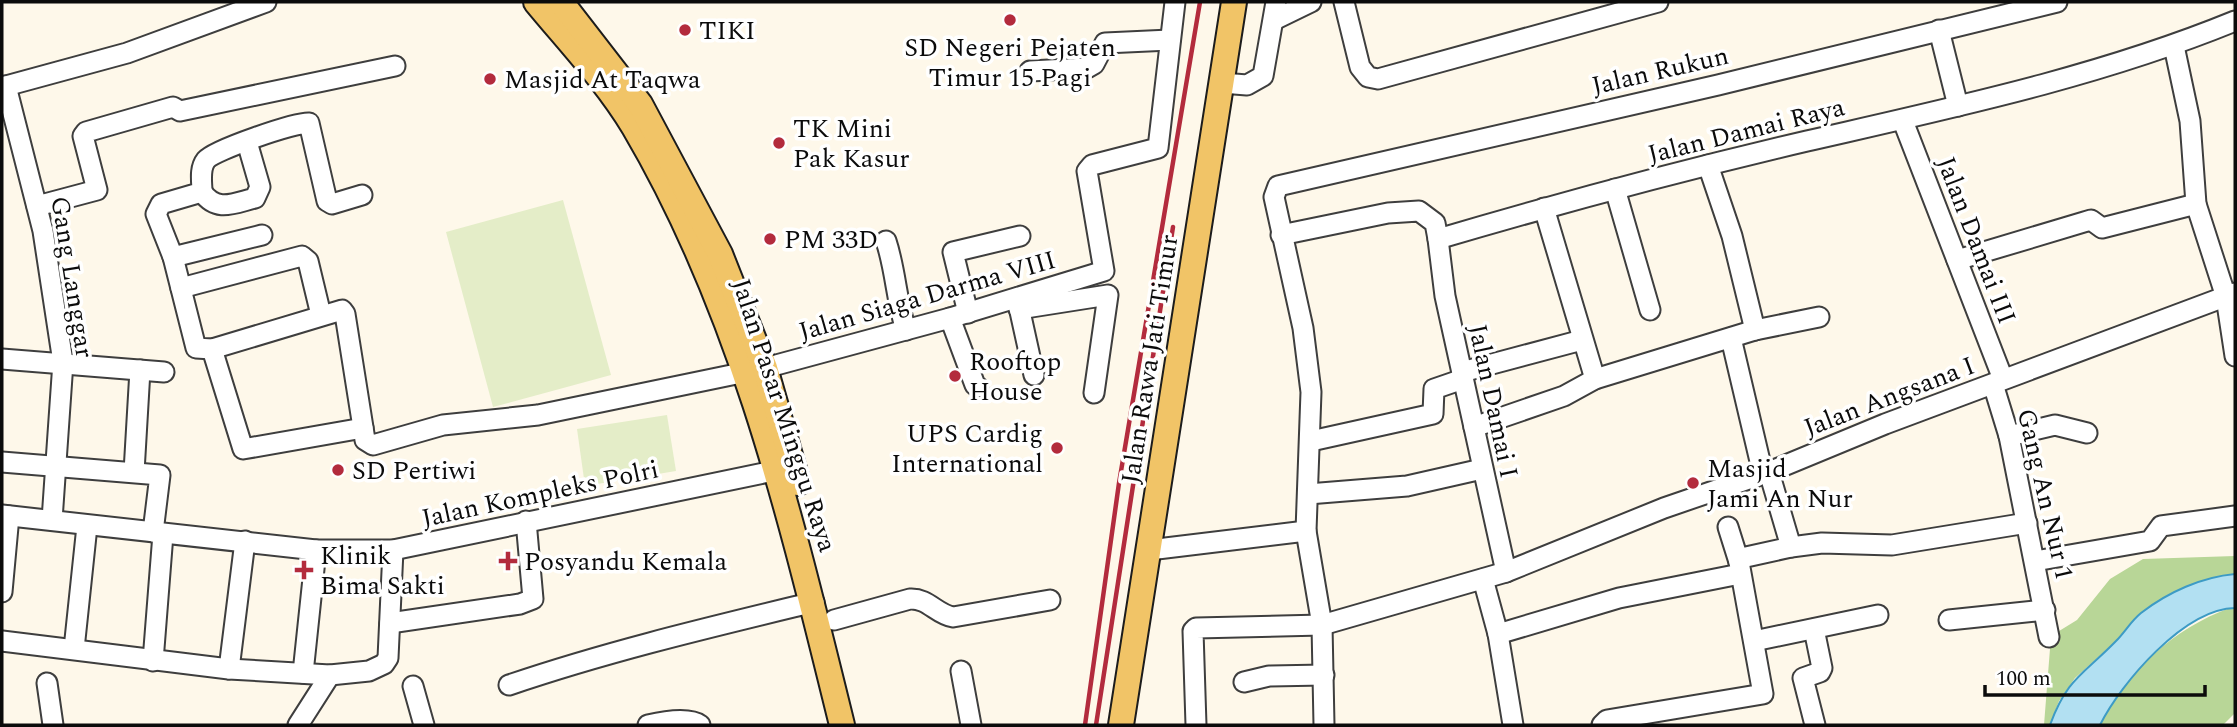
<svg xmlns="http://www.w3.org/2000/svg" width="2237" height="727" font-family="Spectral,serif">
<rect width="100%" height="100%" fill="#fef8ea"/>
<g fill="#b8d697">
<polygon points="2235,556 2235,574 2140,614 2116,641 2075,678 2059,701 2050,725 2044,725 2051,636 2077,620 2110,579 2143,559"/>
<path d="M2230,608H2235V713L2223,725H2100C2126,672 2174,628 2230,608Z"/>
</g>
<g fill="#e4edc8">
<polygon points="563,200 611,375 493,407 446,232"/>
<polygon points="667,415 676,471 585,486 577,429"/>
</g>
<path fill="#b2e0f2" stroke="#3d9bc5" stroke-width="2" d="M2235,574V608C2184,609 2121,683 2100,725H2050C2067,678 2083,675 2116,641C2125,632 2131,621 2141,613C2168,592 2202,577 2235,574Z"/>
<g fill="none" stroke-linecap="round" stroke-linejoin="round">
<defs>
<g id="minor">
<polyline points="1344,2 1360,67 1368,77 1378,79 1658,2"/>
<polyline points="1274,20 1311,2"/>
<polyline points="1939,30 1958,106"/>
<polyline points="2174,46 2190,121 2196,204 2226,297 2235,356"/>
<polyline points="1030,71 1087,68 1094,64 1105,43 1170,40"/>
<polyline points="1222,83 1247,85 1263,76 1276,2"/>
<polyline points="6,86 43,231 63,362 52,520"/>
<polyline points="2,87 127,53 266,2"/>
<polyline points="1903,121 2003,379"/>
<polyline points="1708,165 1732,236 1755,330"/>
<polyline points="1615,189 1650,310"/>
<path d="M202,192C217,213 234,203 255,198L260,187L247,142"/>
<path d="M362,195L332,204L327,201L309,123C296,122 214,150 206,160C199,169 202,182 202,192L161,204L156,214L173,257L196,348L212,349L342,310L345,314L365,440L373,445L443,425L538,415L746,372"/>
<polyline points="37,206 97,190 83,136 86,132 173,107 180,111 395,66"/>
<polyline points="1544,208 1595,379"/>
<path d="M1281,235L1388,213L1419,211L1435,223L1438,239C1560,203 1683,170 1807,141C1951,108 2098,77 2235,21"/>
<polyline points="1438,239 1445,296 1506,572"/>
<path d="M886,241C896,271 896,300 906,330"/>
<polyline points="173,257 262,235"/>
<polyline points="1957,260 2084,222 2091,220 2102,228 2196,204"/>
<polyline points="181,288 302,256 308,261 321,315"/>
<polyline points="1017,298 1034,375"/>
<polyline points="1019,309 1108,295 1094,393"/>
<polyline points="968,313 953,252 1020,236"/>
<polyline points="950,318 975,385 978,387"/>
<polyline points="1731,338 1763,474"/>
<polyline points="212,349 243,449 363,428"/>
<polyline points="2,359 164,372"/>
<polyline points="765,368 950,318 1104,271 1087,171 1092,165 1158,148 1175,2"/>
<polyline points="1462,372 1582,340"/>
<polyline points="1993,384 2009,436 2049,637"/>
<polyline points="1474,427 1564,396 1595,379 1755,330 1819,317"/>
<polyline points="2009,436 2055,425 2087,433"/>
<polyline points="1311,441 1433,414 1434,389 1463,379"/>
<polyline points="2,462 160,475 153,532"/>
<polyline points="134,472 140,370"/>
<polyline points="1308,494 1407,486 1482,469"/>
<polyline points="2,515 316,550 393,550 788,468"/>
<polyline points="1728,527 1739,562"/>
<polyline points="1791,547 1822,543 1892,545 2027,523"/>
<polyline points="1149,550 1306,531"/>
<polyline points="2035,561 2150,541 2161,526 2235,516"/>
<polyline points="1483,579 1498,634 1513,725"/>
<polyline points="2,592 9,516"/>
<path d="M834,620L910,599C928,598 936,614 953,617L1050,600"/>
<polyline points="1949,620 2045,610"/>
<polyline points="390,623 520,604 533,599 526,521"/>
<polyline points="1814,629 1822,668 1820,672 1803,678 1815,725"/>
<polyline points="1498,634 1619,598 1740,574"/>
<polyline points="2,641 229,669 330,675 369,671 384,664 388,658 393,550"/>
<polyline points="1754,641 1878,615"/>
<polyline points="74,649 87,526"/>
<polyline points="153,661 163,534"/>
<polyline points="229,669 245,541"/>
<polyline points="961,671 971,725"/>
<polyline points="303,673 316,550"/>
<polyline points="1244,682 1269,676 1324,675"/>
<polyline points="47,683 53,725"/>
<path d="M509,685C609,651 711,627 814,602"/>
<polyline points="413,686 424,725"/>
<polyline points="298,725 330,675"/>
<path d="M648,725C661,722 689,717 700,725"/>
<polyline points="1196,725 1193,631 1196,628 1322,625 1506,572 1664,508 1769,472 1885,424 2235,293"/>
<polyline points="1324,725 1322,625 1306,531 1311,392 1303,328 1274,197 1278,186 1718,85 2057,2"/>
<polyline points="1602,725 1607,720 1763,694 1739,562 1746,557 1791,547 1769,472"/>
</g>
<g id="major">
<path d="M536,2C569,42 607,82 634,127C743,312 791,519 842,725"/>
<polyline points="561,2 640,104 720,254 765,368 798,483"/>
<polyline points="1121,725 1234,2"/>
</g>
</defs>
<use href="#minor" stroke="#3e3e3e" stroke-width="23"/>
<use href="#major" stroke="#1c1c1c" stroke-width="28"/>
<use href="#minor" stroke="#fff" stroke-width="19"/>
<use href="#major" stroke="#f1c467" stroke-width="24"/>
<g stroke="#b32b3d" stroke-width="4.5">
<polyline points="1085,725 1119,483 1200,2"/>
<polyline points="1096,725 1173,227"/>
</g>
</g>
<g fill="#b32b3d" stroke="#fff" stroke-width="2.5">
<circle cx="1010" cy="20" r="7"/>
<circle cx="685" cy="30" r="7"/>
<circle cx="490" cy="79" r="7"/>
<circle cx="779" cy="143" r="7"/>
<circle cx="770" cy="239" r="7"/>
<circle cx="955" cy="376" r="7"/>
<circle cx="1057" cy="448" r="7"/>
<circle cx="338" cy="470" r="7"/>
<circle cx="1693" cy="483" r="7"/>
<path d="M504.5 550.5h7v7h7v7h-7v7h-7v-7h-7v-7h7z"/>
<path d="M300.5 559.5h7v7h7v7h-7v7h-7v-7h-7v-7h7z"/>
</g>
<g text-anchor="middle" stroke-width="7" stroke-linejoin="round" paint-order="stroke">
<g font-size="26" fill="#0b0b0b" stroke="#fff" text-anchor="start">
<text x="699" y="39">TIKI</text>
<text x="1010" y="56" text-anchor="middle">SD Negeri Pejaten<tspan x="1010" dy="30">Timur 15 Pagi</tspan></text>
<text x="504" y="88">Masjid At Taqwa</text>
<text x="793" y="137">TK Mini<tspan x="793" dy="30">Pak Kasur</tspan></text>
<text x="784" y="248">PM 33D</text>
<text x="969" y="370">Rooftop<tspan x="969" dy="30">House</tspan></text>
<text x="1043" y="442" text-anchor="end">UPS Cardig<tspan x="1043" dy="30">International</tspan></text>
<text x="1707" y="477">Masjid<tspan x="1707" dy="30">Jami An Nur</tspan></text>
<text x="352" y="479">SD Pertiwi</text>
<text x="320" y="564">Klinik<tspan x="320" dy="30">Bima Sakti</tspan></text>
<text x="524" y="570">Posyandu Kemala</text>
</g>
<g font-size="26" fill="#0b0b0b" stroke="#fff">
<text transform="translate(1660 70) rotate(-13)" y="9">Jalan Rukun</text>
<text transform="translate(1746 130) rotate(-14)" y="9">Jalan Damai Raya</text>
<text transform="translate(1977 240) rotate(69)" y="9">Jalan Damai III</text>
<text transform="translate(73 277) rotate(81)" y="9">Gang Langgar</text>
<text transform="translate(927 295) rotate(-16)" y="9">Jalan Siaga Darma VIII</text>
<text transform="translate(1149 359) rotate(-81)" y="9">Jalan Rawa Jati Timur</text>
<text transform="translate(1889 396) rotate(-21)" y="9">Jalan Angsana I</text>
<text transform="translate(1494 401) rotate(78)" y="9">Jalan Damai I</text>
<text transform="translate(785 415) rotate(72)" y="9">Jalan Pasar Minggu Raya</text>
<text transform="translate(540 493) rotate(-12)" y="9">Jalan Kompleks Polri</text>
<text transform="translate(2046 494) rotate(77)" y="9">Gang An Nur 1</text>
</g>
</g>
<rect width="2237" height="727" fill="none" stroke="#0b0b0b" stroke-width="7"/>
<path d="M1985 685v10h220v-10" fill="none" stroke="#0b0b0b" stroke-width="3.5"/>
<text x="1996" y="685" font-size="21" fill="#0b0b0b" stroke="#ffffff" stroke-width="5" paint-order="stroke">100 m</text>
</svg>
